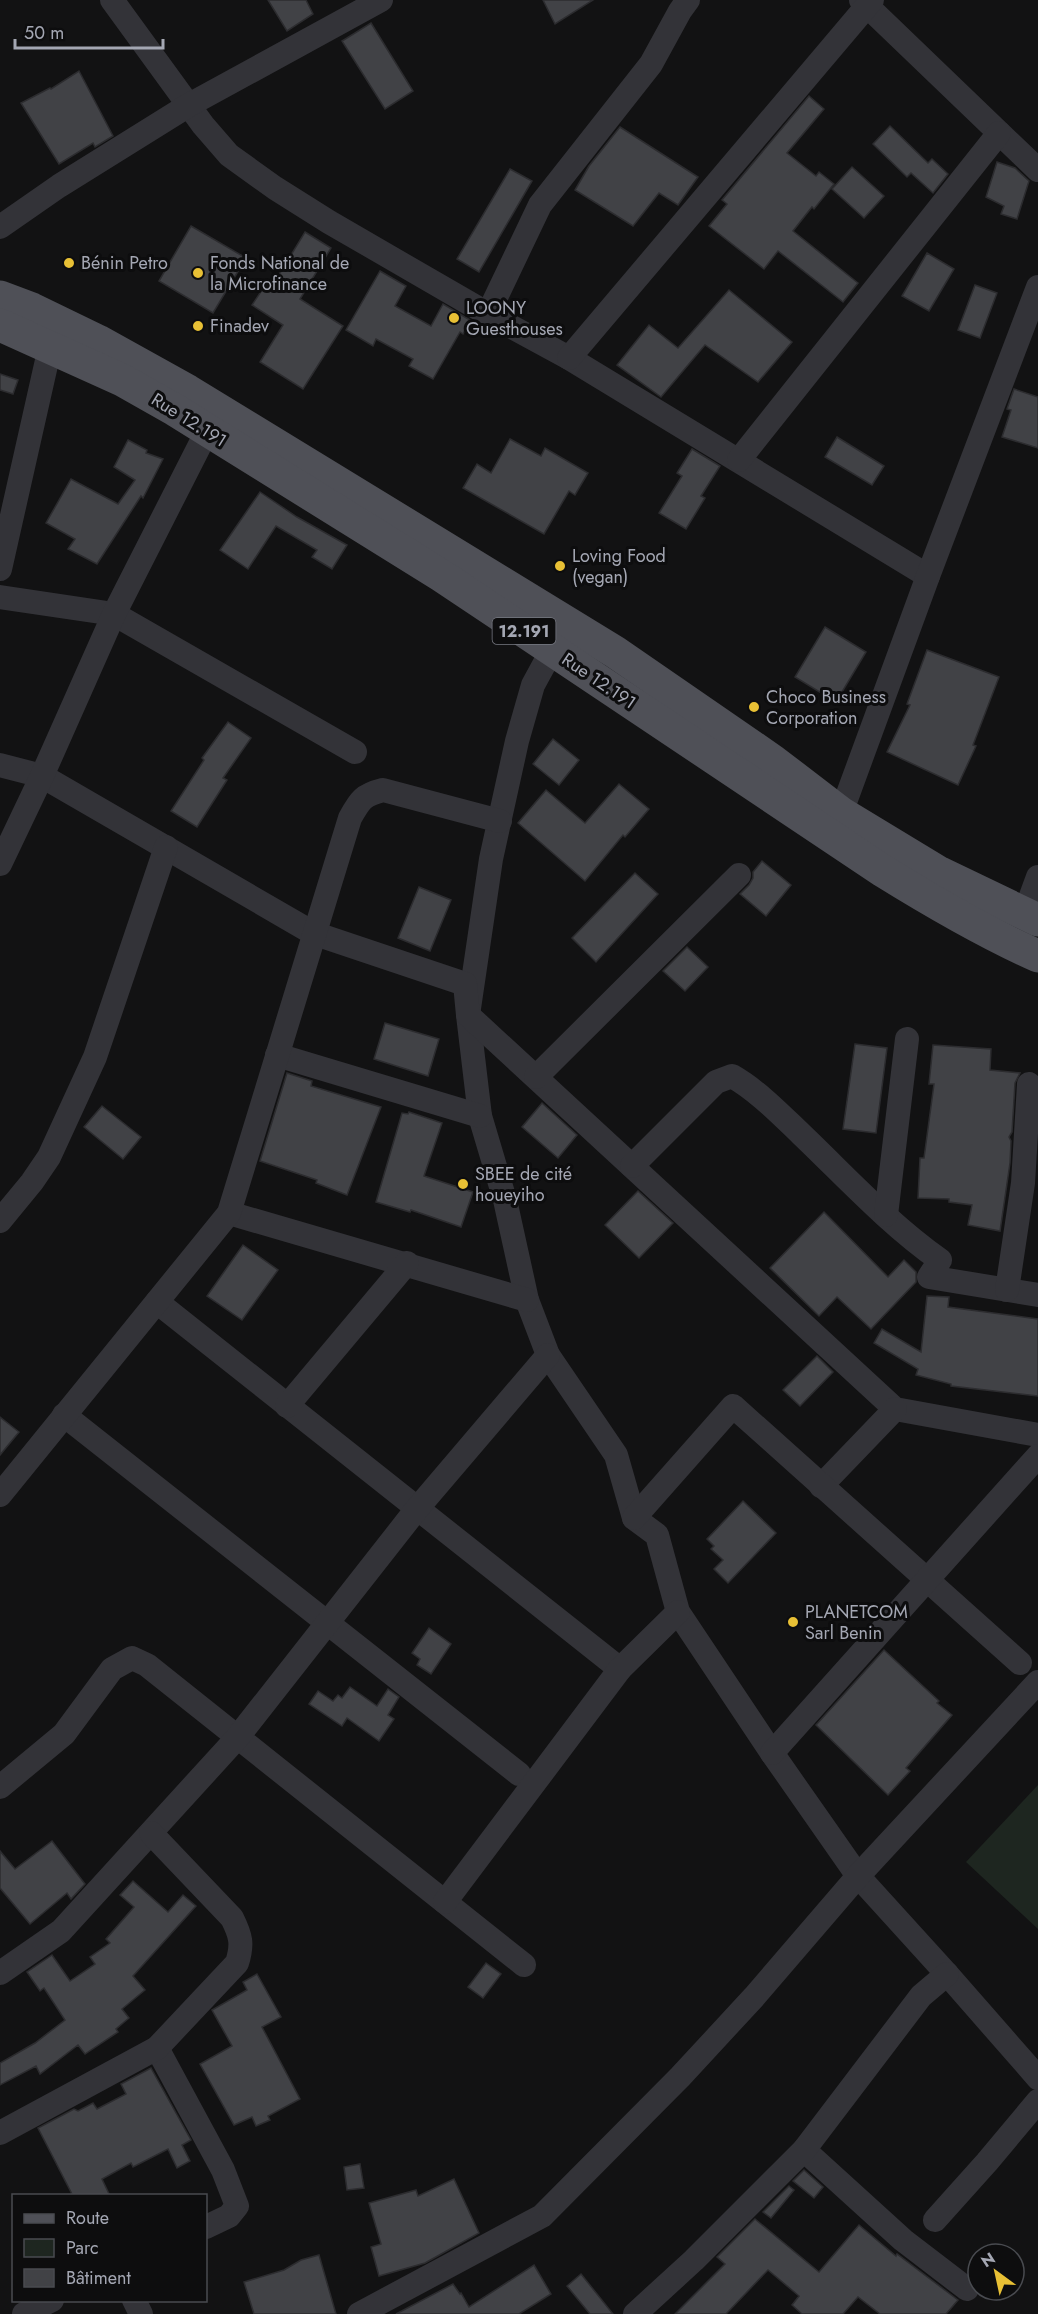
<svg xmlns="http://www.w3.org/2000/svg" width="1038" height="2314" font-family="Jost,sans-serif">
<rect width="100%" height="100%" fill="#121213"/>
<polygon fill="#1e2620" points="1038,1785 1038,1929 966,1862"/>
<g fill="#414246" stroke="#2c2c2f" stroke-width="1.5">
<polygon points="268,0 306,0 313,14 287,31"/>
<polygon points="543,0 593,0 555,24"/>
<polygon points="371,23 413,91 385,109 342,41"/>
<polygon points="79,71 113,136 95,147 93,143 59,164 21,103 50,88 51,89"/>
<polygon points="809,96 824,109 787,153 816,176 819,172 834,184 814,209 812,207 793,231 858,283 843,302 778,251 764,269 709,226 727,204 722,200"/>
<polygon points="890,126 928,163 932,159 948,174 933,193 911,173 907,177 873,144"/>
<polygon points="620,127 698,177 678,205 659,193 633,226 575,190 589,166"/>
<polygon points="997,162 1015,168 1029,181 1017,219 1001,214 1004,206 986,197"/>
<polygon points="852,167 884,196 864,218 832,189"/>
<polygon points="510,169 532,181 479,272 457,259"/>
<polygon points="191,226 246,258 213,313 159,281"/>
<polygon points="305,232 331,248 300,299 343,326 303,389 260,362 283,325 252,305 266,284 271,288"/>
<polygon points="927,253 954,269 929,311 902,296"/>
<polygon points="380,271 406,286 395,306 431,326 443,304 470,320 463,334 460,332 433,379 409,366 413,359 376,339 373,346 346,330"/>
<polygon points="975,285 997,293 980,338 958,330"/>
<polygon points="729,290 792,342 758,382 705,345 661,397 617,365 649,325 678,348"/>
<polygon points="0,374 18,380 13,394 0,390"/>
<polygon points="1014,389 1038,397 1038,448 1002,437 1011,410 1007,409"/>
<polygon points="837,437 884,466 872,485 825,457"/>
<polygon points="510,439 541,456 545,448 588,473 575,495 569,491 544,534 463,488 477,464 491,473"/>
<polygon points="128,440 147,450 146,453 163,459 143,498 141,496 97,564 68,549 75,539 46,523 71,479 118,504 135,480 114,467"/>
<polygon points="692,449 720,466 701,496 705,498 686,529 659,513 682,476 677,473"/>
<polygon points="260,492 297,517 347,545 332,569 312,557 317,550 276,526 248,569 220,550"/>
<polygon points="825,627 866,652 836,702 795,677"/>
<polygon points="927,650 999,677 973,745 976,746 958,785 887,752 910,705 907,704"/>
<polygon points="228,722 251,738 223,778 227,780 197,827 171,811 204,760 202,758"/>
<polygon points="553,739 579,760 559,785 533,764"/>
<polygon points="619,784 649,809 625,837 623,835 585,881 518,823 546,790 585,823"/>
<polygon points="762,861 791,885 766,916 740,894 749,885 753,878 753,872"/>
<polygon points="635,873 658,894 596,962 572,938"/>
<polygon points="419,887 451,900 430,951 398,938"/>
<polygon points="687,947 708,967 685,991 663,971"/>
<polygon points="385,1023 439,1039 428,1076 374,1059"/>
<polygon points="855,1044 887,1048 876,1133 843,1129"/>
<polygon points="933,1045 991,1049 990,1070 1020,1073 1015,1083 1012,1132 1009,1137 1011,1141 1010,1163 1000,1231 968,1225 972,1205 949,1202 949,1199 918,1198 920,1158 924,1158 934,1084 929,1084"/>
<polygon points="287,1073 312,1081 311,1086 381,1107 347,1195 316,1183 317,1180 260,1161"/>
<polygon points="542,1103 577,1135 558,1158 522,1127"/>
<polygon points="102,1106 141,1137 123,1159 84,1127"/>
<polygon points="409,1112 442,1123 424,1176 473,1192 461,1227 411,1210 410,1212 376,1202 402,1113 408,1114"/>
<polygon points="638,1191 673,1223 639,1258 605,1225"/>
<polygon points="824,1212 888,1277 904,1260 916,1272 916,1282 871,1329 837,1297 819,1316 770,1268"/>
<polygon points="243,1245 278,1270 242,1320 207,1296"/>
<polygon points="927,1296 949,1297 948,1307 1038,1319 1038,1396 951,1386 951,1384 916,1375 918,1369 874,1343 882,1329 921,1352"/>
<polygon points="817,1356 833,1372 800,1406 783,1390"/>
<polygon points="0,1417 19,1432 0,1455"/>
<polygon points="743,1501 776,1533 728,1583 714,1569 723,1560 711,1549 714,1546 707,1539"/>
<polygon points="429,1628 451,1644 431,1674 417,1665 420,1659 412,1653"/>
<polygon points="884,1650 939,1701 937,1703 952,1715 906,1768 910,1771 888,1795 816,1725"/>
<polygon points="350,1687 377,1706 388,1689 399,1697 388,1715 394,1719 379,1741 347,1718 342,1726 309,1704 318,1691 333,1701 338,1695 342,1698"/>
<polygon points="52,1841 85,1884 71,1899 67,1893 30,1924 0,1888 0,1851 15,1869"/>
<polygon points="133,1881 168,1912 183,1895 196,1906 133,1976 145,1990 122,2009 129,2018 116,2029 118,2032 85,2054 78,2045 40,2074 36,2066 0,2085 0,2063 35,2043 65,2020 44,1988 40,1991 27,1972 52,1955 70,1981 95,1964 90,1957 110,1943 106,1939 134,1907 120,1895"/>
<polygon points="486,1963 501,1974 483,1998 468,1987"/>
<polygon points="257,1974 281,2017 262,2027 300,2099 268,2116 270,2120 256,2126 252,2117 234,2125 200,2064 232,2046 212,2010 247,1990 243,1982"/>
<polygon points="151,2068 191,2140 182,2145 190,2161 177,2168 168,2149 133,2167 131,2163 102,2179 110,2196 73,2196 38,2128 74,2109 78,2111 93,2103 97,2109 126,2094 121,2084"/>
<polygon points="360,2164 364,2188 347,2190 344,2167"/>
<polygon points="804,2170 823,2187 814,2198 793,2181"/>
<polygon points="454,2179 479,2233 425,2263 379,2276 371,2247 381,2244 369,2203 416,2190 418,2196"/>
<polygon points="789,2186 794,2190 771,2218 763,2212"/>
<polygon points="755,2219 819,2272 859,2225 896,2256 897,2254 958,2300 946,2314 880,2314 858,2297 843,2314 802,2314 792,2305 799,2296 768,2270 726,2314 675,2314 725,2264 717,2257"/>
<polygon points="319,2255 336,2314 254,2314 244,2282 284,2270 301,2260"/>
<polygon points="534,2265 551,2294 519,2314 396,2314 453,2284 460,2294 461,2293 469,2307"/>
<polygon points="581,2274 613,2314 590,2314 567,2286"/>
</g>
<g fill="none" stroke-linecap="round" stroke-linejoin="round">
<g stroke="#333338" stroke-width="24">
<polyline points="112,0 203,125 229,155 275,188 329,222 488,314 569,358 928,576"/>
<polyline points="861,0 1038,170"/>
<polyline points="0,227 59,186 189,105 381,0"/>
<polyline points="488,314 540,205 651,64 680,11 688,0"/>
<polyline points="569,358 872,0"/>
<polyline points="739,460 999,133"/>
<polyline points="0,569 48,356"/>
<polyline points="0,597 114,614 355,752"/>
<polyline points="552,650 533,685 517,741 491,859 468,1015 480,1116 505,1200 527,1300 548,1355 616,1455 634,1518 657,1535 678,1612 772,1753 858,1876 947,1974 1038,2078"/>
<polyline points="0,765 42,776 313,933 465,984 468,1015 895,1409 1038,1435"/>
<polyline points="841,813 928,576 1038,287"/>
<polyline points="0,864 42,776 114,614 203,439"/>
<polyline points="1024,915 1038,877"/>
<polyline points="277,1055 480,1116"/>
<polyline points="536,1077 739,875"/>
<path d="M632,1166L716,1082L732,1076C758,1091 779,1113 801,1134C846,1177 889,1224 940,1260L929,1277L1038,1295"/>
<polyline points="229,1213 527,1300"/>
<polyline points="886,1215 907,1039"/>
<polyline points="0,1221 32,1182 49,1157 95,1057 166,847"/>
<polyline points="1007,1290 1023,1183 1029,1084"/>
<polyline points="157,1302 620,1669"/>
<polyline points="287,1406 407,1263"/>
<polyline points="64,1415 519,1774"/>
<polyline points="821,1486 895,1409"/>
<path d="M0,1495L229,1213L350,818C360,800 363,795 383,790L500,821"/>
<polyline points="634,1518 733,1406 1020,1663"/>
<polyline points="772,1753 1038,1456"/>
<polyline points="0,1787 64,1734 112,1669 132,1658 147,1665 524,1965"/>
<polyline points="445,1902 620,1669 678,1612"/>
<polyline points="0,1973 61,1931 237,1738 416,1510 548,1355"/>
<polyline points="157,2048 223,2170 237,2206 229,2216 206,2227"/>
<path d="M0,2133L157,2048L237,1963C243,1944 241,1936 232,1918L151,1833"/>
<polyline points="804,2150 903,2240 967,2289"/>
<polyline points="935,2220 987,2162 1038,2101"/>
<polyline points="134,2300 141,2314"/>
<polyline points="24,2314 52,2300"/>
<polyline points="359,2314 542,2216 680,2077 754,1997 858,1876 1038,1682"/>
<polyline points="635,2314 694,2260 804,2150 921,1996 947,1974"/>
</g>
<g stroke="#4f5057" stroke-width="33">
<polyline points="0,297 32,309 98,341 188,391 615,652 773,761 841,813 940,873 1038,920"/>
<path d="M0,325L122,380L175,410L442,576L883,871C933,902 984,932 1038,956"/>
</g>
</g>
<g fill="#e8c035" stroke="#0d0d0e" stroke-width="2">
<circle cx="69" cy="263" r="6"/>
<circle cx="198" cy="273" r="6"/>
<circle cx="454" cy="318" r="6"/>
<circle cx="198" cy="326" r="6"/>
<circle cx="560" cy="566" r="6"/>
<circle cx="754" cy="707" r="6"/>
<circle cx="463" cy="1184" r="6"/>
<circle cx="793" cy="1622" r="6"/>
</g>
<g text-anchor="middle" stroke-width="6" stroke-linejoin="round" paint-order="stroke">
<rect fill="#0d0d0e" stroke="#777982" stroke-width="1.5" x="492.5" y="618" width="63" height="26" rx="4.5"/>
<g font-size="16" font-weight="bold" fill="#a4a7b3">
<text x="524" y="637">12.191</text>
</g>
<g font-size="18" fill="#a4a7b3" stroke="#0d0d0e" text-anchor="start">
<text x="81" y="269">Bénin Petro</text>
<text x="210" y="269">Fonds National de<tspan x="210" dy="21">la Microfinance</tspan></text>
<text x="466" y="314">LOONY<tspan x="466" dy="21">Guesthouses</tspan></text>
<text x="210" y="332">Finadev</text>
<text x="572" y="562">Loving Food<tspan x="572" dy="21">(vegan)</tspan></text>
<text x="766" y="703">Choco Business<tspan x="766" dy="21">Corporation</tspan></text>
<text x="475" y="1180">SBEE de cité<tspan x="475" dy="21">houeyiho</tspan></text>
<text x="805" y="1618">PLANETCOM<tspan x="805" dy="21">Sarl Benin</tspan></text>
</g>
<g font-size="18" fill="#a4a7b3" stroke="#0d0d0e">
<text transform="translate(189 420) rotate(32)" y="6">Rue 12.191</text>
<text transform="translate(599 681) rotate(34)" y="6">Rue 12.191</text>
</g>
</g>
<rect x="12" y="2194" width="195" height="108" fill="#0d0d0e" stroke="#494b50" stroke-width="1.5"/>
<rect x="24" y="2214" width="30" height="9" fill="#4f5057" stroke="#494b50" stroke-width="1.5"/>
<text x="66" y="2224" font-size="18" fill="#a4a7b3">Route</text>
<rect x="24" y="2239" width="30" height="18" fill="#1e2620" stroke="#494b50" stroke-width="1.5"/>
<text x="66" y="2254" font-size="18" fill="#a4a7b3">Parc</text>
<rect x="24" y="2269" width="30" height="18" fill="#414246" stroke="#494b50" stroke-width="1.5"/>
<text x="66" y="2284" font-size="18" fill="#a4a7b3">Bâtiment</text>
<g transform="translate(996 2272) rotate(327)"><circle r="28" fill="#0d0d0e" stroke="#494b50" stroke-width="1.5"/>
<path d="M0-4.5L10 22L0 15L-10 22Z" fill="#e8c035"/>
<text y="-9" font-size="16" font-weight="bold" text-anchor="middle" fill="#a4a7b3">N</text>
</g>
<path d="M15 39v9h148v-9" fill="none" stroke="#a4a7b3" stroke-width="3"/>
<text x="24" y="39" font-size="18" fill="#a4a7b3" stroke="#0d0d0e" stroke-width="4.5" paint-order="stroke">50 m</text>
</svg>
